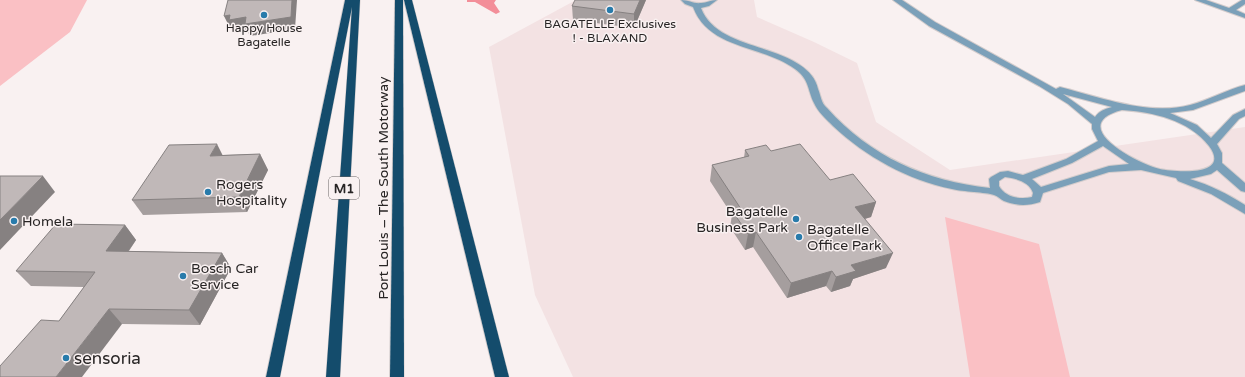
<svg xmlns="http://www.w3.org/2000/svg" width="1245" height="377" font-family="'Varela Round',sans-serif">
<rect width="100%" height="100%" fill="#f9f1f1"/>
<polygon fill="#f3e2e3" points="576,0 754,0 757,17 814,42 857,63 876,122 950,170 1245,127 1245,377 573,377 535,295 489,47"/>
<g fill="#fac0c4">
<polygon points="0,0 87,0 70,32 0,86"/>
<polygon points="945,217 1039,244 1070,377 970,377"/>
</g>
<polygon fill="#f38e99" points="467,0 496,0 494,3 500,12 496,14 475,2 467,2"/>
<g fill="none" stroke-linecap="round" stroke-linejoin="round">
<defs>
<g id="minor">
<path d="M681,0C689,0 694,4 701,3C707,3 710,0 717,0L709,6L701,8C715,45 770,44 800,65C809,71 816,79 818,89C821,96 821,103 827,108C871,157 926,181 990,188L989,179L991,177L1000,172L1008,171L1023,175L1066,159L1098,141L1092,129V124L1068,104L1039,86L929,26L893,0H902L935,22L1056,89L1060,87C1100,97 1148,116 1190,105C1209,100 1226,90 1245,85V91L1193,110L1170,113L1197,125L1211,138L1233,115L1245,109V116L1239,119L1217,144L1222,153V163L1245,183V192L1241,191L1217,170L1211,174L1190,179C1210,185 1228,194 1245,205V214L1211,194L1178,181L1176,178L1141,170L1109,172L1043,193L1040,202C1028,206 1016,206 1004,201C1001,200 998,196 994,195C986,192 963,192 952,189C908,180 866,157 833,126C826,119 818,112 814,103C807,89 810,80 795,69C763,45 709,50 693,7L685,4ZM1063,94L1112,107C1105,109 1099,111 1095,117ZM1122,110C1153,112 1189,120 1209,146C1232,177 1174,172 1160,169C1136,163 1065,125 1122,110ZM1103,146L1129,164L1109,166L1041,187L1032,179L1072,163ZM1005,177C1015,178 1030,182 1033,193L1032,197C1020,200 1005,197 999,186V181Z"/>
<polygon points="1195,0 1206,0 1229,8 1242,0 1245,0 1245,4 1236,10 1245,14 1245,18"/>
</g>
<g id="trunk">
<polygon points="345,0 360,0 340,377 326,377 352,7 280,377 266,377"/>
<polygon points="395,0 403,0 404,377 390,377"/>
<polygon points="404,0 412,0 509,377 495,377"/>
</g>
</defs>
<use href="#minor" stroke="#d3cccc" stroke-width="2"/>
<use href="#trunk" stroke="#d3cccc" stroke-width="1"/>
<use href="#minor" fill="#7ba0b9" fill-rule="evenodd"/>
<use href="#trunk" fill="#144c6c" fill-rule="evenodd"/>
</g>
<g fill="#a59e9e">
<polygon points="646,0 634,28 573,20 572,6"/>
<polygon points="745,150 771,151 876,202 871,217 865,219 886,268 853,279 850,286 831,292 826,286 787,298 753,247 745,250 730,227 732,215 710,181 712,165 744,158"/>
<polygon points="260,154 268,170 247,212 143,215 132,200 223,155"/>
<polygon points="125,225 136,240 129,251 222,253 231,268 200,325 122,324 59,321 84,287 31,286 16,271"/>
</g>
<g fill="#868181">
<polygon points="292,0 297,0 295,29 250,36 247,30 235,31 233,28 230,28 224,16"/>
<polygon points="640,0 646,0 634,28 634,14"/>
<polygon points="217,144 225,160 210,156"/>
<polygon points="260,154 268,170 247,212 239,197"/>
<polygon points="43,176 55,192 0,250 0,220"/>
<polygon points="876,202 871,217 850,223 855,207"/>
<polygon points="125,225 136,240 118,266 106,251"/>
<polygon points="756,232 753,247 745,250 748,234"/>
<polygon points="222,253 231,268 200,325 189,310"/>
<polygon points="893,253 886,268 853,279 850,286 831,292 836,277 851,265"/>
<polygon points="832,271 826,286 787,298 791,283"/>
<polygon points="109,309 122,324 82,377 56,377"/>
</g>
<g fill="#c0b8b8" stroke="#868181">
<polygon points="228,0 292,0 291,17 245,24 246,17 229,20 230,15 224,16"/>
<polygon points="575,0 640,0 634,14 572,6"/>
<polygon points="217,144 210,156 260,154 239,197 132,200 169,145"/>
<polygon points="800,144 830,180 853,174 876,202 855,207 893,253 851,265 856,271 836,277 832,271 791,283 756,232 748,234 733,212 741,209 712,165 749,156 745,150 766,145 771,151"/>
<polygon points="0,176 43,176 0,220"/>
<polygon points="56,224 125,225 106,251 222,253 189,310 109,309 56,377 0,377 0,366 41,320 59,321 95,272 16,271"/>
</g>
<g fill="#287bab" stroke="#f9f1f1" stroke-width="1.5">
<circle cx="610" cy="10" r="4"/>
<circle cx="264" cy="15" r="4"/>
<circle cx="208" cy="192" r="4"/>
<circle cx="796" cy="219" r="4"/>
<circle cx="14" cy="221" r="4"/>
<circle cx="799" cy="237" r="4"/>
<circle cx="183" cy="276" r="4"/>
<circle cx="66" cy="358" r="4"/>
</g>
<g text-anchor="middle" stroke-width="3" stroke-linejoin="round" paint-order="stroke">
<g font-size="12" fill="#282525" stroke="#f9f1f1">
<text x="610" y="28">BAGATELLE Exclusives<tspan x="610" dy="14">! - BLAXAND</tspan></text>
<text x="264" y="32">Happy House<tspan x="264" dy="14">Bagatelle</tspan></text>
</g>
<rect fill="#f9f1f1" stroke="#676262" stroke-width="1" x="329" y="177" width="30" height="22" rx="3"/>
<g font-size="13" font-weight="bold" fill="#282525">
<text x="344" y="193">M1</text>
</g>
<g font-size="14" fill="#282525" stroke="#f9f1f1" text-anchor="start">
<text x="216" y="189">Rogers<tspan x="216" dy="16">Hospitality</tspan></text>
<text x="788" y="216" text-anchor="end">Bagatelle<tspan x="788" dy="16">Business Park</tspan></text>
<text x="22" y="226">Homela</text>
<text x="807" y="234">Bagatelle<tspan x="807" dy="16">Office Park</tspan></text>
<text x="191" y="273">Bosch Car<tspan x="191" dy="16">Service</tspan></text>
</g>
<g font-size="14" fill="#282525" stroke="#f9f1f1">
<text transform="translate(383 188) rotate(-90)" y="5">Port Louis – The South Motorway</text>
</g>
<g font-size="17" fill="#282525" stroke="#f9f1f1" text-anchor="start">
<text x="74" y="364">sensoria</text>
</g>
</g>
</svg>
